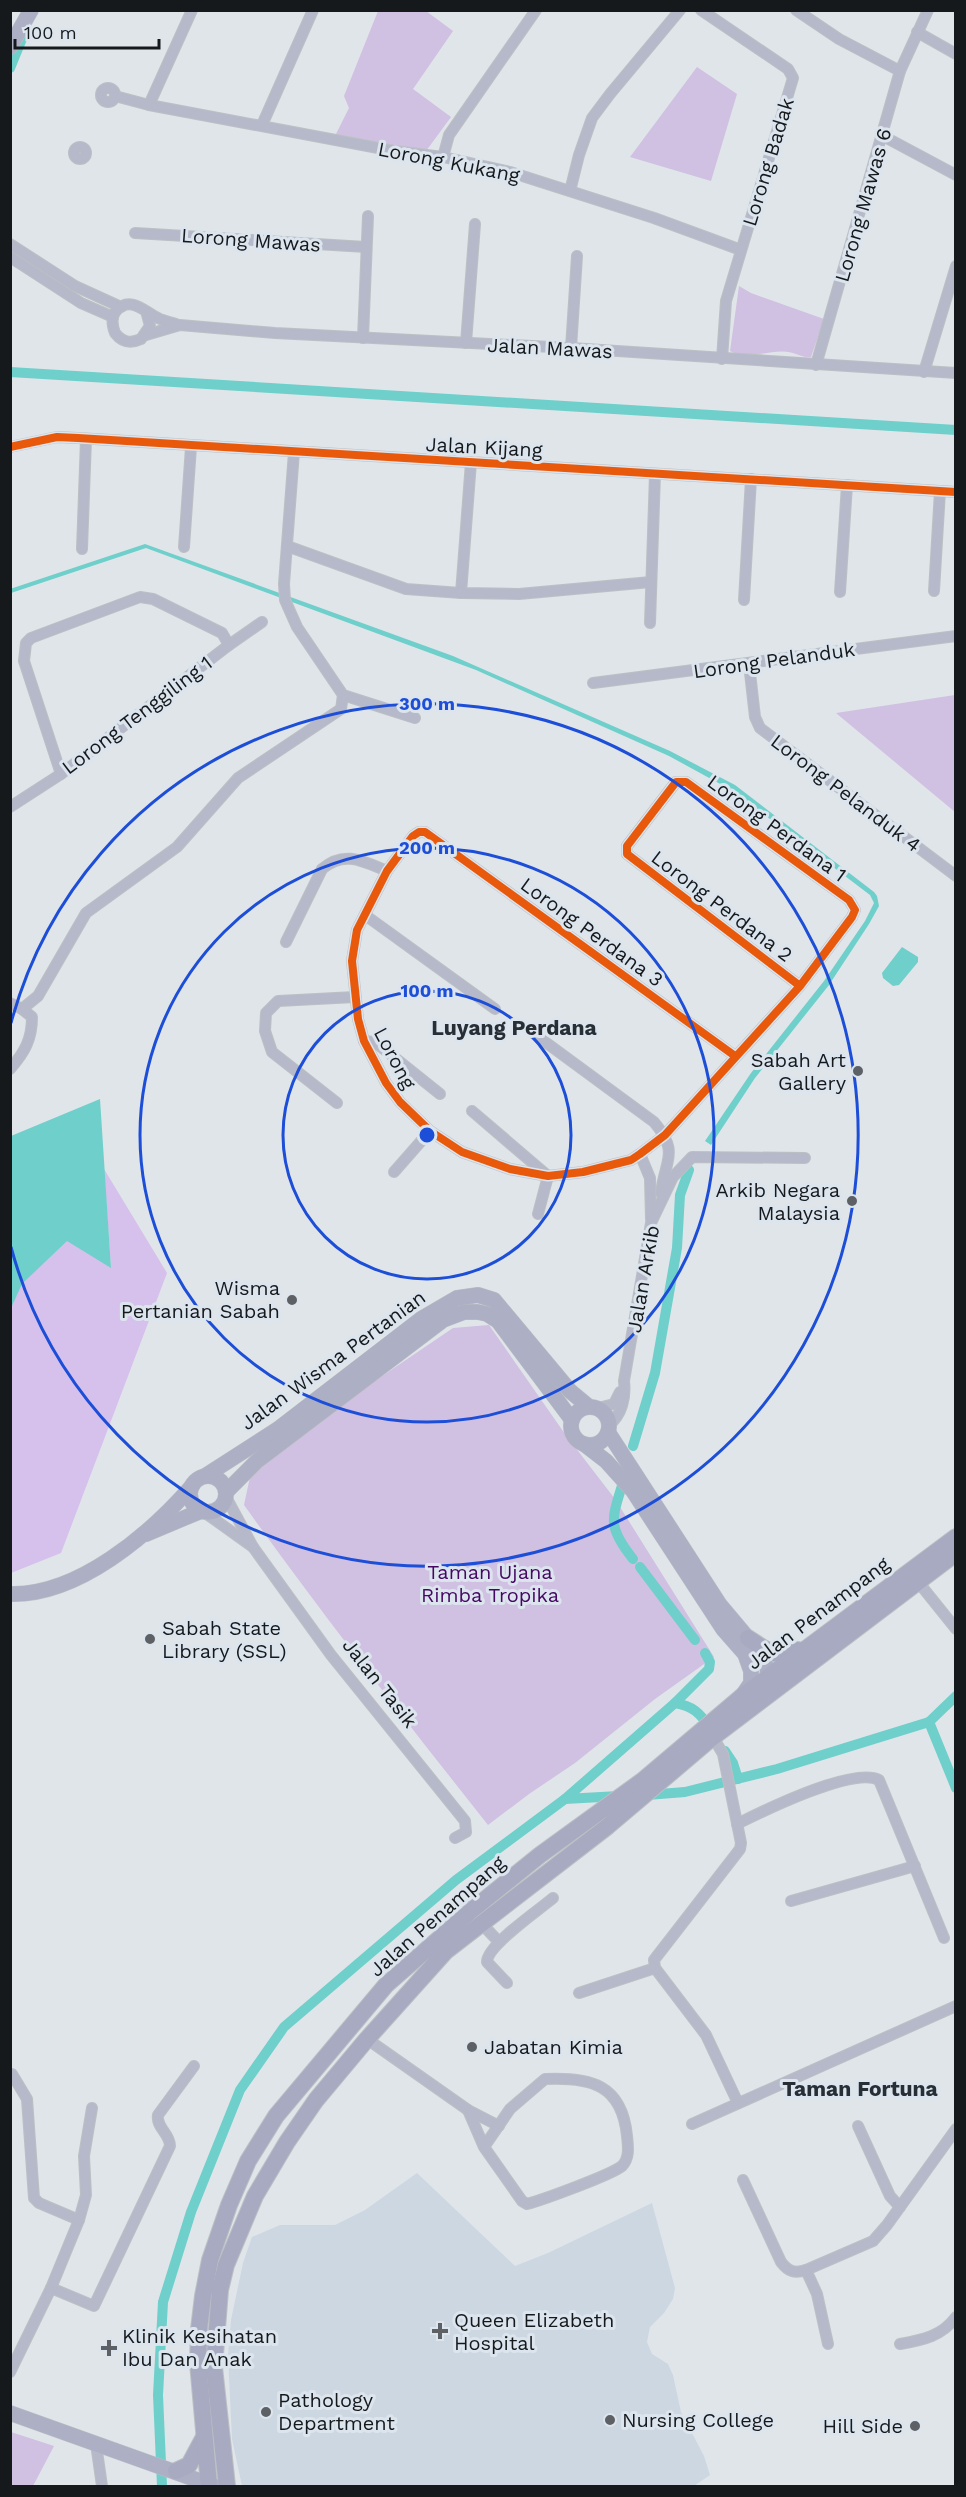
<svg xmlns="http://www.w3.org/2000/svg" width="966" height="2497" font-family="'Work Sans',sans-serif">
<rect width="100%" height="100%" fill="#e0e5ea"/>
<polygon fill="#cdd7e1" points="417,2173 515,2266 548,2253 652,2203 675,2288 673,2299 664,2313 650,2327 647,2342 652,2354 668,2364 673,2375 681,2412 704,2456 710,2475 694,2486 242,2486 232,2439 228,2355 231,2320 243,2263 252,2237 280,2225 335,2225 365,2210"/>
<g fill="#d0c0e2">
<polygon points="378,11 426,11 453,31 413,89 451,117 426,151 335,136 349,108 344,96"/>
<polygon points="697,67 737,94 711,181 630,157"/>
<path d="M739,286L751,293L824,319L811,357C802,358 797,353 788,352C769,349 748,361 730,351Z"/>
<polygon points="955,695 955,812 836,713"/>
<path d="M489,1325L565,1434L615,1499L714,1657L655,1699L575,1763L529,1794L488,1825C405,1720 322,1614 244,1505L250,1477L335,1408L453,1328Z"/>
<polygon points="11,2432 54,2446 33,2486 11,2486"/>
</g>
<polygon fill="#d6c0ec" points="104,1169 167,1273 61,1553 11,1573 10,1308 22,1284 67,1240 111,1267"/>
<g fill="#6fcfca">
<polygon points="145,544 453,656 670,751 735,785 874,892 877,896 879,906 869,924 829,985 755,1078 711,1145 705,1141 751,1073 824,981 865,921 874,903 870,895 733,791 669,756 476,670 146,548 11,593 10,589"/>
<polygon points="902,947 918,957 918,962 899,985 893,986 883,978 882,973"/>
<polygon points="100,1099 111,1268 67,1241 22,1284 11,1308 11,1136"/>
</g>
<g fill="none" stroke-linecap="round" stroke-linejoin="round">
<g stroke="#6fcfca" stroke-width="10">
<polyline points="10,68 26,29"/>
<polyline points="10,372 956,430"/>
<polyline points="633,1446 655,1373 677,1248 680,1195 689,1170"/>
<path d="M624,1479C612,1519 606,1525 633,1559"/>
<polyline points="640,1567 695,1640"/>
<polyline points="675,1703 709,1669 710,1662 705,1653"/>
<polyline points="929,1722 956,1788"/>
<polyline points="725,1751 733,1763 738,1779"/>
<polyline points="647,1795 685,1792 777,1769 929,1722 956,1696"/>
<path d="M565,1799L675,1703C693,1706 700,1713 710,1728"/>
<polyline points="162,2486 158,2395 163,2302 191,2212 240,2090 284,2027 456,1880 565,1799 619,1796"/>
</g>
<defs>
<g id="street">
<polyline points="701,10 788,69 793,78 726,301 722,359"/>
<polyline points="796,10 839,39 900,71"/>
<polyline points="917,32 956,54"/>
<circle cx="108" cy="95" r="7"/>
<polyline points="115,96 149,105 394,151 443,157 510,172 654,218 741,250"/>
<polyline points="149,105 192,10"/>
<polyline points="262,125 313,10"/>
<polyline points="883,136 956,175"/>
<circle cx="80" cy="153" r="6"/>
<polyline points="443,157 449,135 536,10"/>
<polyline points="570,191 579,155 592,118 610,94 680,10"/>
<polyline points="135,233 366,247"/>
<polyline points="10,244 75,286 121,307"/>
<polyline points="10,257 81,303 113,317"/>
<path d="M146,311L150,326L141,339C130,344 122,342 115,333C112,325 111,317 116,311C130,295 145,312 158,318C164,321 170,322 176,324"/>
<polyline points="146,335 180,325 275,333 571,348 956,373"/>
<polyline points="363,338 368,216"/>
<polyline points="466,343 475,224"/>
<polyline points="571,348 577,256"/>
<polyline points="816,365 900,71 928,10"/>
<polyline points="924,372 956,266"/>
<polyline points="10,447 57,437 78,438 956,492"/>
<polyline points="294,452 284,584 285,600 297,627 343,695 415,718"/>
<polyline points="287,546 406,589 461,593 519,594 651,582"/>
<polyline points="184,547 191,447"/>
<polyline points="82,549 86,439"/>
<polyline points="934,591 940,491"/>
<polyline points="840,592 847,485"/>
<polyline points="461,593 471,462"/>
<polyline points="744,600 751,479"/>
<polyline points="650,623 655,474"/>
<polyline points="749,664 755,717 760,728 956,876"/>
<polyline points="593,683 956,636"/>
<polyline points="61,774 24,661 26,643 31,638 140,597 153,599 222,633 229,645"/>
<polyline points="10,807 61,774 229,645 262,622"/>
<polyline points="365,915 495,1009"/>
<path d="M286,942L322,869C344,850 363,861 387,871"/>
<polyline points="10,1003 22,1009 38,996 86,913 177,847 238,778 341,709 343,695"/>
<path d="M533,1033L654,1122C680,1153 665,1159 661,1193"/>
<polyline points="364,1041 375,1042 440,1094"/>
<polyline points="735,1056 425,832 419,832 413,836 387,871 357,930 352,961 358,1019 364,1041 386,1083 400,1102 430,1131 462,1152 510,1169 548,1176 583,1172 631,1160 640,1154 665,1135 800,986 852,917 855,910 849,900 686,782 676,782 627,846 627,854 800,986"/>
<path d="M10,1069C25,1052 32,1039 32,1017L22,1009"/>
<polyline points="337,1103 272,1052 265,1031 266,1013 278,1001 355,997"/>
<polyline points="472,1111 548,1176 538,1214"/>
<polyline points="640,1154 650,1178 651,1219"/>
<polyline points="394,1172 430,1131"/>
<polyline points="598,1408 614,1404 620,1392"/>
<path d="M609,1425C622,1415 626,1397 624,1381L651,1223L673,1177L692,1157L805,1158"/>
<polyline points="226,1497 253,1547 331,1655 465,1821 466,1832 455,1838"/>
<polyline points="204,1512 253,1547"/>
<polyline points="915,1578 956,1629"/>
<polyline points="713,1737 723,1754 741,1843 740,1849 654,1960 655,1968 706,2035 738,2103"/>
<path d="M737,1824C763,1811 854,1766 879,1780L944,1938"/>
<polyline points="791,1901 915,1866"/>
<polyline points="481,1923 499,1942"/>
<path d="M507,1983L487,1962C487,1945 539,1910 553,1898"/>
<polyline points="579,1993 655,1968"/>
<polyline points="367,2039 468,2110 499,2126"/>
<polyline points="12,2074 27,2099 34,2198 39,2203 79,2220"/>
<path d="M468,2110L484,2147L522,2201L527,2204C542,2200 611,2175 622,2166C630,2158 628,2146 627,2136C622,2084 590,2077 545,2079L510,2109L484,2147"/>
<polyline points="692,2124 956,2006"/>
<polyline points="858,2126 890,2196 900,2207"/>
<path d="M743,2180L781,2262C788,2271 794,2274 806,2270L817,2294L828,2344"/>
<polyline points="806,2270 873,2241 887,2225 956,2129"/>
<path d="M51,2288L94,2306L170,2146C170,2133 156,2128 158,2115L194,2066"/>
<path d="M900,2344C923,2340 942,2336 956,2317"/>
<polyline points="10,2372 51,2288 79,2220 86,2195 84,2156 92,2108"/>
<polyline points="96,2444 102,2486"/>
</g>
<g id="secondary">
<polyline points="10,47 31,10"/>
<circle cx="590" cy="1426" r="19"/>
<polyline points="608,1432 720,1605 757,1649 767,1668 769,1677"/>
<polyline points="584,1444 606,1461 633,1491 723,1629 745,1654 751,1671 751,1683 742,1696"/>
<circle cx="208" cy="1494" r="18"/>
<polyline points="205,1476 278,1429 421,1319 457,1298 478,1295 494,1300 570,1391 588,1406"/>
<polyline points="226,1492 257,1461 443,1320 464,1312 478,1312 487,1314 498,1321 572,1420"/>
<polyline points="146,1534 201,1511"/>
<path d="M10,1594C78,1596 150,1534 192,1486"/>
<polyline points="10,2413 214,2486"/>
</g>
<g id="primary">
<path d="M748,1638C767,1650 775,1660 798,1650"/>
<polyline points="176,2471 189,2465 204,2437"/>
<polyline points="209,2486 198,2363 199,2329 203,2296 210,2260 229,2205 248,2161 276,2116 386,1985 472,1910 540,1855 642,1781 740,1698 956,1537"/>
<polyline points="227,2486 214,2367 220,2290 226,2265 255,2196 287,2142 316,2100 367,2039 446,1951 608,1826 713,1737 956,1553"/>
</g>
</defs>
<use href="#street" stroke="#bcc0c4" stroke-width="12"/>
<use href="#secondary" stroke="#bcc0c4" stroke-width="16"/>
<use href="#primary" stroke="#bcc0c4" stroke-width="18"/>
<use href="#street" stroke="#b6b9c9" stroke-width="10"/>
<use href="#secondary" stroke="#adafc4" stroke-width="15"/>
<use href="#primary" stroke="#a7aac0" stroke-width="16"/>
<defs>
<g id="cycleway">
<polyline points="10,447 57,437 78,438 956,492"/>
<polyline points="735,1056 425,832 419,832 413,836 387,871 357,930 352,961 358,1019 364,1041 386,1083 400,1102 430,1131 462,1152 510,1169 548,1176 583,1172 631,1160 640,1154 665,1135 800,986 852,917 855,910 849,900 686,782 676,782 627,846 627,854 800,986"/>
</g>
</defs>
<use href="#cycleway" stroke="#dce5ee" stroke-width="11"/>
<use href="#cycleway" stroke="#e8590c" stroke-width="8"/>
</g>
<g fill="none" stroke="#1d4ed8" stroke-width="3">
<circle cx="427" cy="1135" r="144"/>
<circle cx="427" cy="1135" r="287"/>
<path d="M11 1023A431 431 0 1 1 11 1247"/>
</g>
<g fill="#5d6064" stroke="#dce5ee" stroke-width="2">
<circle cx="858" cy="1071" r="6"/>
<circle cx="852" cy="1201" r="6"/>
<circle cx="292" cy="1300" r="6"/>
<circle cx="150" cy="1639" r="6"/>
<circle cx="472" cy="2047" r="6"/>
<path d="M437 2322h6v6h6v6h-6v6h-6v-6h-6v-6h6z"/>
<path d="M106 2339h6v6h6v6h-6v6h-6v-6h-6v-6h6z"/>
<circle cx="266" cy="2412" r="6"/>
<circle cx="610" cy="2420" r="6"/>
<circle cx="915" cy="2426" r="6"/>
</g>
<g text-anchor="middle" stroke-width="6" stroke-linejoin="round" paint-order="stroke">
<g font-size="20" fill="#16191c" stroke="#dce5ee">
<text transform="translate(449 162) rotate(11)" y="7">Lorong Kukang</text>
<text transform="translate(768 162) rotate(-73)" y="7">Lorong Badak</text>
<text transform="translate(863 205) rotate(-74)" y="7">Lorong Mawas 6</text>
<text transform="translate(251 240) rotate(4)" y="7">Lorong Mawas</text>
<text transform="translate(550 348) rotate(3)" y="7">Jalan Mawas</text>
<text transform="translate(484 447) rotate(3)" y="7">Jalan Kijang</text>
<text transform="translate(774 660) rotate(-8)" y="7">Lorong Pelanduk</text>
<text transform="translate(137 715) rotate(-37)" y="7">Lorong Tenggiling 1</text>
<text transform="translate(846 793) rotate(37)" y="7">Lorong Pelanduk 4</text>
<text transform="translate(777 828) rotate(36)" y="7">Lorong Perdana 1</text>
<text transform="translate(722 906) rotate(37)" y="7">Lorong Perdana 2</text>
<text transform="translate(592 932) rotate(36)" y="7">Lorong Perdana 3</text>
<text transform="translate(395 1058) rotate(62)" y="7">Lorong</text>
<text transform="translate(643 1279) rotate(-80)" y="7">Jalan Arkib</text>
<text transform="translate(333 1360) rotate(-36)" y="7">Jalan Wisma Pertanian</text>
<text transform="translate(818 1613) rotate(-37)" y="7">Jalan Penampang</text>
<text transform="translate(380 1683) rotate(52)" y="7">Jalan Tasik</text>
<text transform="translate(437 1916) rotate(-41)" y="7">Jalan Penampang</text>
</g>
<g font-size="20" fill="#16191c" stroke="#dce5ee" text-anchor="start">
<text x="846" y="1067" text-anchor="end">Sabah Art<tspan x="846" dy="23">Gallery</tspan></text>
<text x="840" y="1197" text-anchor="end">Arkib Negara<tspan x="840" dy="23">Malaysia</tspan></text>
<text x="280" y="1295" text-anchor="end">Wisma<tspan x="280" dy="23">Pertanian Sabah</tspan></text>
<text x="162" y="1635">Sabah State<tspan x="162" dy="23">Library (SSL)</tspan></text>
<text x="484" y="2054">Jabatan Kimia</text>
<text x="454" y="2327">Queen Elizabeth<tspan x="454" dy="23">Hospital</tspan></text>
<text x="122" y="2343">Klinik Kesihatan<tspan x="122" dy="23">Ibu Dan Anak</tspan></text>
<text x="278" y="2407">Pathology<tspan x="278" dy="23">Department</tspan></text>
<text x="622" y="2427">Nursing College</text>
<text x="903" y="2433" text-anchor="end">Hill Side</text>
</g>
<g font-size="20" fill="#460763" stroke="#dce5ee">
<text x="490" y="1579">Taman Ujana<tspan x="490" dy="23">Rimba Tropika</tspan></text>
</g>
<g font-size="21" font-weight="bold" fill="#272e35" stroke="#dce5ee">
<text x="514" y="1035">Luyang Perdana</text>
<text x="860" y="2096">Taman Fortuna</text>
</g>
</g>
<circle cx="427" cy="1135" r="9" fill="#1d4ed8" stroke="#dce5ee" stroke-width="3"/>
<g font-size="18" text-anchor="middle" font-weight="bold" fill="#1d4ed8" stroke="#dce5ee" stroke-width="6" stroke-linejoin="round" paint-order="stroke">
<text x="427" y="710">300 m</text>
<text x="427" y="854">200 m</text>
<text x="427" y="997">100 m</text>
</g>
<rect width="966" height="2497" fill="none" stroke="#16191c" stroke-width="24"/>
<path d="M15 39v9h144v-9" fill="none" stroke="#16191c" stroke-width="3"/>
<text x="24" y="39" font-size="18" fill="#16191c" stroke="#dce5ee" stroke-width="4.5" paint-order="stroke">100 m</text>
</svg>
